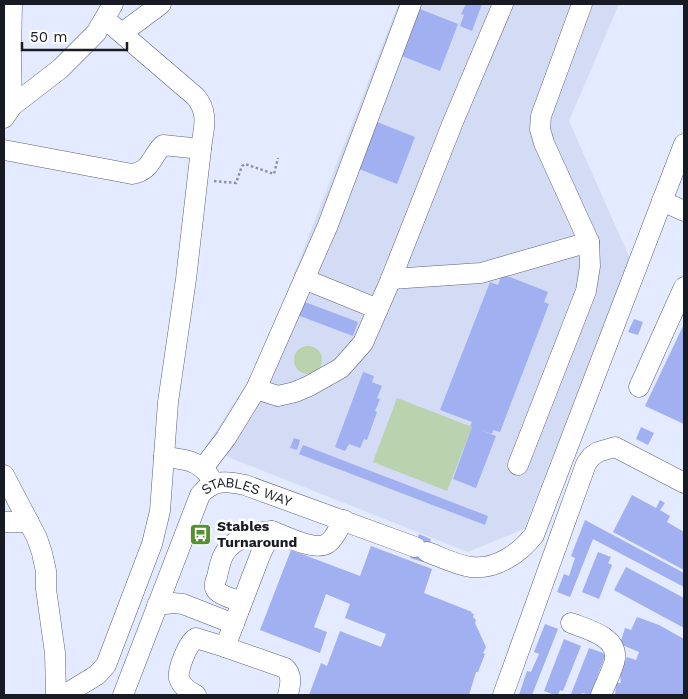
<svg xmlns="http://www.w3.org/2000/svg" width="688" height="699" font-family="'Work Sans',sans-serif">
<rect width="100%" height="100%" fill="#e4eaff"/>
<polygon fill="#d3dbf5" points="398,4 619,4 569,121 630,259 524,529 468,552 233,459 206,446 260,363"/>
<g fill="#bad2ae">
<circle cx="308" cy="360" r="14"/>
<polygon points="397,398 472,427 447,491 373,462"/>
</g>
<g fill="#a0b0f0">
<polygon points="466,4 482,4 472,31 460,26 464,15 461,14"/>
<polygon points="415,7 458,24 440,71 397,54"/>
<polygon points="372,120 415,137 397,184 354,167"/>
<polygon points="502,274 548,292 544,302 549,304 500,432 493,430 492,434 478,429 496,436 476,488 453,479 472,427 470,426 472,422 440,410 490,282 498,285"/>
<polygon points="289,296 358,322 353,336 284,310"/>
<polygon points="634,319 643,322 638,335 628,332"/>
<polygon points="684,324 684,424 645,406"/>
<polygon points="363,372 374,376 372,382 382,386 377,398 380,399 375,411 377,412 367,440 364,439 360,448 349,444 345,451 335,447"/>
<polygon points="641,427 654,433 648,445 636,439"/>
<polygon points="294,438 300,440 297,450 290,448"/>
<polygon points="303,445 488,516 485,525 299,454"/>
<polygon points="632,495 656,508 660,500 665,503 660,510 670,516 667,522 684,532 684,570 613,532"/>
<polygon points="585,520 684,573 684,587 593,539 570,597 557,592 564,574 569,576 575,558 571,556"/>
<polygon points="419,534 431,539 423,562 410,558"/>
<polygon points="371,546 432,569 424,593 472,612 471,613 474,614 473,617 476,620 475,623 486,647 483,653 485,654 478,672 476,672 469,695 309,695 321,663 327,666 340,631 381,647 386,634 345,618 350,604 326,594 314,627 327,632 320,653 260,630 291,550 360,576"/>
<polygon points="598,552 611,557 608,563 612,565 599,599 582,592"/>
<polygon points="626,567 684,598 684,628 614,590"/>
<polygon points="637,617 659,625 684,639 684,695 615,695 616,683 621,683 620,674 627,657 636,660 639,652 620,644 625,628 631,630"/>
<polygon points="545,624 558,629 532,695 519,695 527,671 531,672 539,654 534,652"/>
<polygon points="564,639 581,646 563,691 560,690 558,695 555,695 544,691"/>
<polygon points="589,648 606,654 590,695 582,693 581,695 573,695 571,694"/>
</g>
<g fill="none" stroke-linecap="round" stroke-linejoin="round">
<defs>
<g id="minor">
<polyline points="122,33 161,4"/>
<polyline points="12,106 11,56 12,4"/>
<polyline points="4,118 12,106 60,69 96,33 113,4"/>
<path d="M4,150L132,174C152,170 150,158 163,145L201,149C203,129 210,115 196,97L105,19"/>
<polyline points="662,201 684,211"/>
<polyline points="304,279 378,309"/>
<polyline points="391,279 481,273 589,242 544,143 540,129 541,116 582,4"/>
<polyline points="639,387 684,287"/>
<polyline points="256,389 278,396 295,392 309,386 341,368 363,343 391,279 453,122 503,4"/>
<path d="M164,457C184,459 199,460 210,477"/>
<polyline points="518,465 586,291 590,266 589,242"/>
<polyline points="203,468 226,438 256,389 328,225 411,4"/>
<polyline points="4,475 37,538 42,553 46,571 46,589 55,653 56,695"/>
<polyline points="4,522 29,522"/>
<path d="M427,552C441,557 456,565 471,567C496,570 520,553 534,535L684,144"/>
<path d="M242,602C235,599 223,597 217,591C213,587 215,582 217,577C219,569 220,561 224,554C232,539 255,532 272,531"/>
<polyline points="157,605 173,603 183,604 234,624"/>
<path d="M571,623C586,629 617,636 615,658C615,665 604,687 601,695"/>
<polyline points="64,695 97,675 106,665 152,544 160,511 168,402 186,279 201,149"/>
<path id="s1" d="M123,695L200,495C213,479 227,481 245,485L415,547"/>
<path d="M196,695C190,692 181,686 179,678C177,670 188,642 196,638L225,647"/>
<path d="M288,695C290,686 293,675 285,668L225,647L261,553L272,531C285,536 316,552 328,543C335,538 339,527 344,520"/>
<polyline points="503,695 586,464 591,457 598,452 615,447 684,483"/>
</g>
</defs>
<use href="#minor" stroke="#5b6177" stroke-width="21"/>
<polyline stroke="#8e92a2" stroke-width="2.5" stroke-dasharray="2.5 2.5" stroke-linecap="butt" points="214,181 236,183 242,166 245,164 274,174 278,158"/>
<use href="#minor" stroke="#fff" stroke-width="20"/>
</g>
<defs>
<symbol id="bus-square" viewBox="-11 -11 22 22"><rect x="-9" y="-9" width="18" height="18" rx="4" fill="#55912f" stroke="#fff"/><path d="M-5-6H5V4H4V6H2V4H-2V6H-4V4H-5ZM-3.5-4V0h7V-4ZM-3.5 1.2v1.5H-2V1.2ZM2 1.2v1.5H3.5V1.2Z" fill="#fff"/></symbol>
</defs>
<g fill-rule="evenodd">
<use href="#bus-square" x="188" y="522" width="25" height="25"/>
</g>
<g text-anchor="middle" stroke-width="5" stroke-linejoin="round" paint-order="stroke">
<g font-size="14" fill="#181b24" stroke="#fff">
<text dy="5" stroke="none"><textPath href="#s1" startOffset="266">STABLES WAY</textPath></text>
</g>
<g font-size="14" font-weight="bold" fill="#181b24" stroke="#fff" text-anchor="start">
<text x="217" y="531">Stables<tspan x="217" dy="16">Turnaround</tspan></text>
</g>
</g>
<rect width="688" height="699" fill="none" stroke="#181b24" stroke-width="10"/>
<path d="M22 42v8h105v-8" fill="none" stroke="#181b24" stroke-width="2.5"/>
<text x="30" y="42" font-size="15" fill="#181b24" stroke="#ffffff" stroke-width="4" paint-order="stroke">50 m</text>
</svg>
